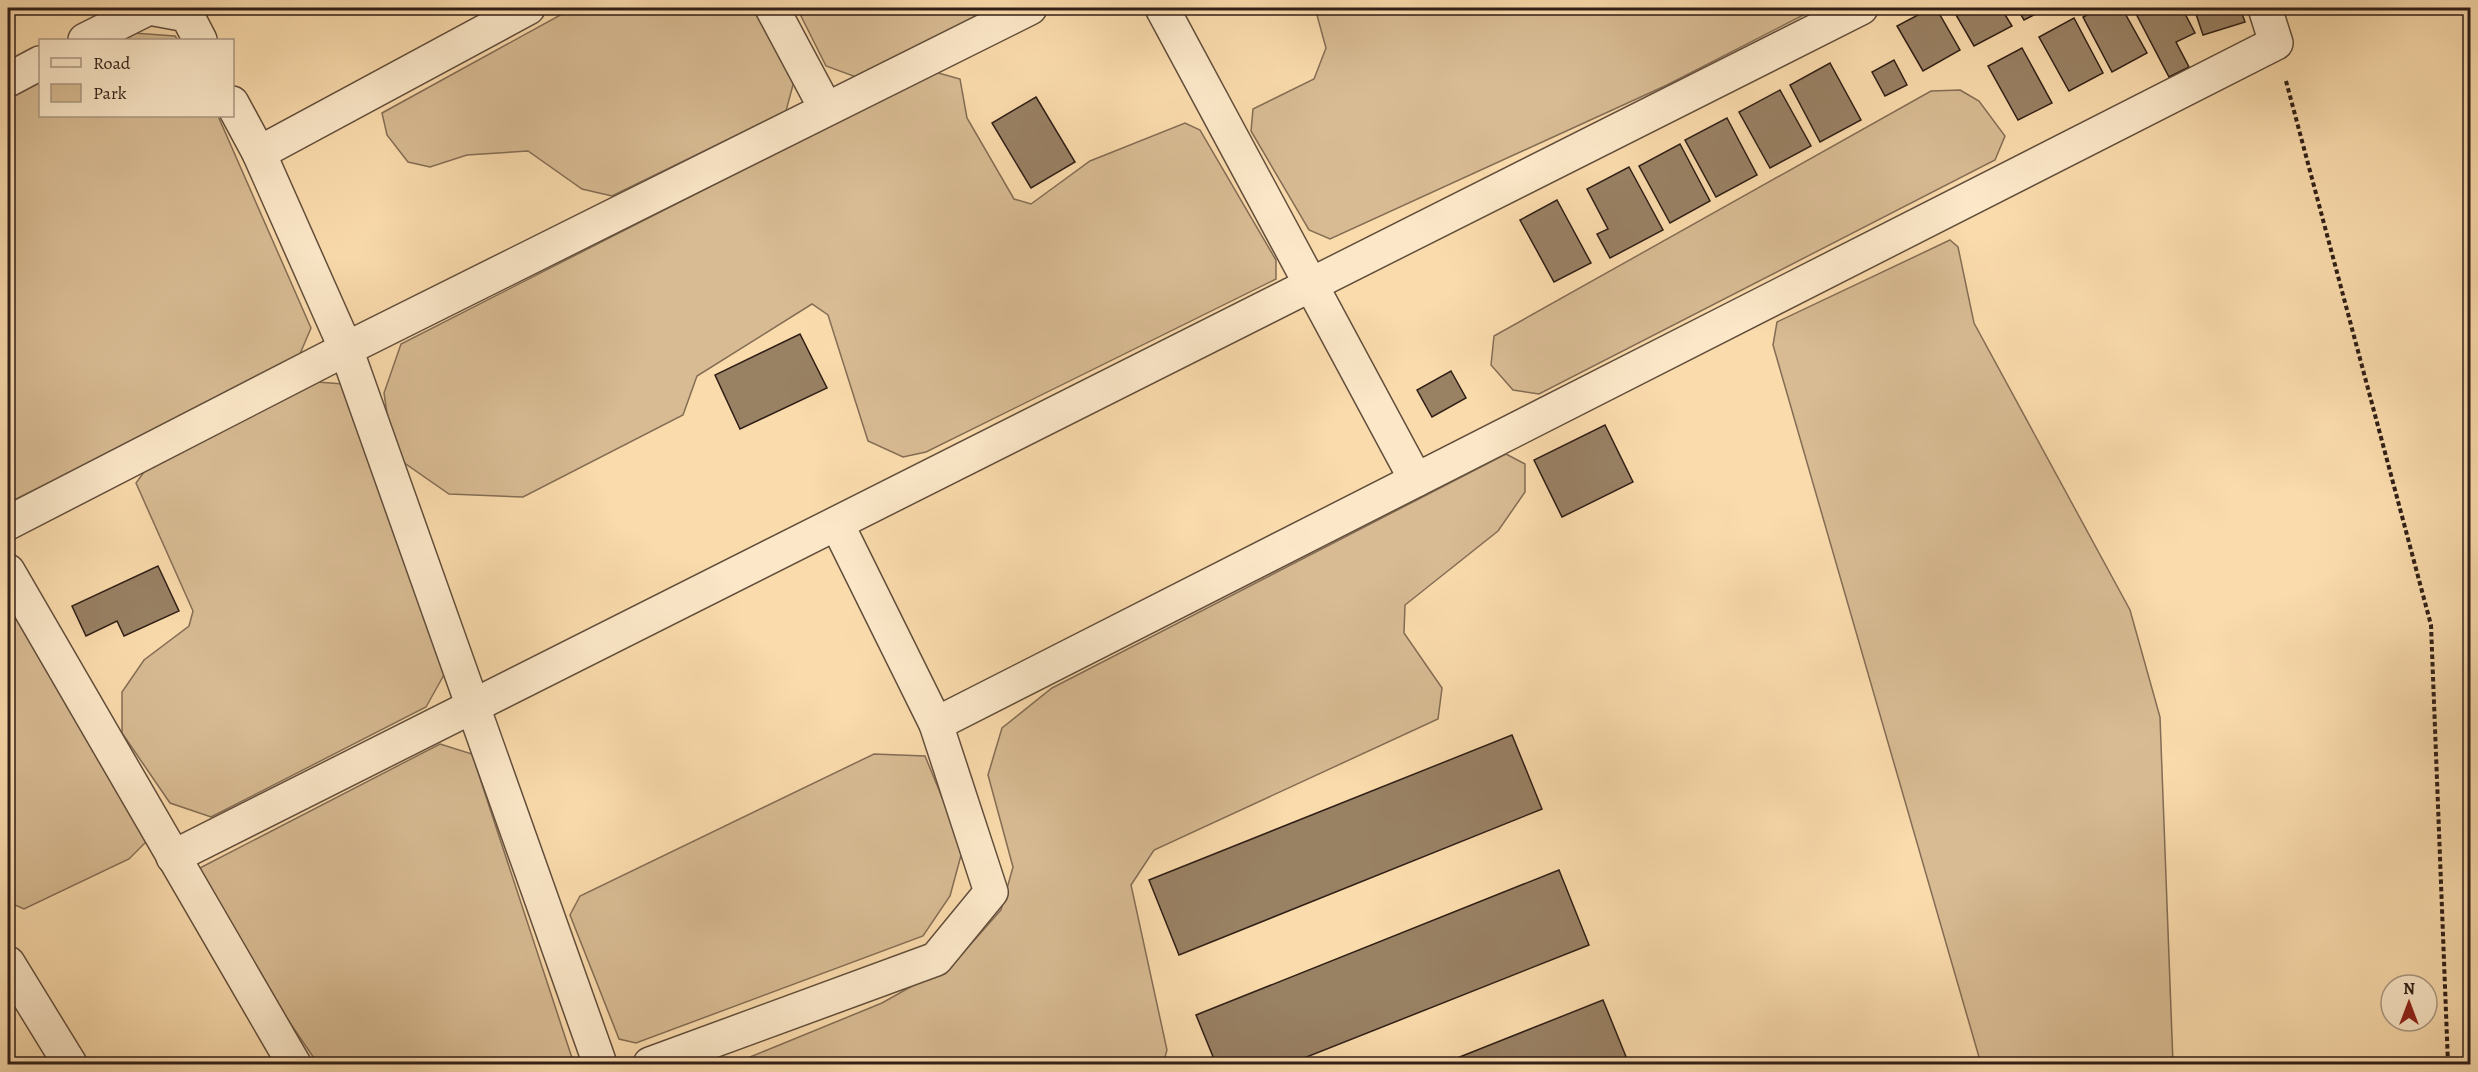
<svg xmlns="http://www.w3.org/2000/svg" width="2478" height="1072" font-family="Alegreya,serif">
<rect width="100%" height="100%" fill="#fadbac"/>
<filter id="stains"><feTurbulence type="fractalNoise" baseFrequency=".00333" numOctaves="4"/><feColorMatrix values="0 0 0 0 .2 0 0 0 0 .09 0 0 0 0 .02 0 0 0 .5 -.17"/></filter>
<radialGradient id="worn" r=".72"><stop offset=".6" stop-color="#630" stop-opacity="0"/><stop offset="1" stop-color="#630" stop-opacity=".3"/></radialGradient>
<g fill="#d8bb93" stroke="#846d55" stroke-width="1.5">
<polygon points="573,8 754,8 794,81 786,111 612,196 582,189 528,151 467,155 430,167 408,162 387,135 382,113"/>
<polygon points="797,8 994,8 856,77 826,66"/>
<polygon points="1315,8 1817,8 1667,85 1330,239 1309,230 1251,131 1253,109 1314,79 1326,48"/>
<polygon points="133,33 175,36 178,40 119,40"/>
<polygon points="935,72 960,79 967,118 1014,199 1031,204 1090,161 1185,123 1200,130 1276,260 1276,279 926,452 903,457 868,441 828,315 812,304 697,376 683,415 523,497 449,494 393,455 384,393 401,344"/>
<polygon points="40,80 40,116 218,116 311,328 297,361 8,503 8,97"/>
<polygon points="1960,90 1979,101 2005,136 1995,160 1539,394 1513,390 1491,365 1494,336 1931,91"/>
<polygon points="1950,240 1958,247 1974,323 2130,610 2160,717 2173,1064 1981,1064 1773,345 1777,322"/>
<polygon points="317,382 343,384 445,673 426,707 211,817 170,803 122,733 122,692 144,660 189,626 193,611 136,483 144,472"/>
<polygon points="1506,454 1525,464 1525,492 1498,531 1405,605 1404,633 1442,688 1438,719 1154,850 1131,885 1167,1050 1163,1064 733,1064 882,1003 955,962 1001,910 1013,867 988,775 1002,728 1052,688"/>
<polygon points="8,601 150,838 129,859 24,909 8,902"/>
<polygon points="440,744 472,754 574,1064 318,1064 196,885 196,870"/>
<polygon points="874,754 925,756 963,848 950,896 923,936 636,1043 619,1039 570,915 580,896"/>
</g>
<g fill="#998164" stroke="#301f17" stroke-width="1.5">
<polygon points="1931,8 1936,8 1960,50 1923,71 1897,26"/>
<polygon points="1952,8 2001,8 2012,26 1974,46"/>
<polygon points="2017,8 2047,8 2024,20"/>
<polygon points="2101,8 2122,8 2147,53 2112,72 2083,17"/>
<polygon points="2133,8 2182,8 2195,33 2176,42 2189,67 2169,77"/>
<polygon points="2194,8 2240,8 2245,22 2203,35"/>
<polygon points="2074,18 2103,73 2069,91 2039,37"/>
<polygon points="2022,48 2052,103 2018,120 1988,66"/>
<polygon points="1894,60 1907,85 1885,96 1872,72"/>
<polygon points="1830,63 1861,120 1820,142 1790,85"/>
<polygon points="1780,90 1811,146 1770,168 1739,112"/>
<polygon points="1036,97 1075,162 1031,188 992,123"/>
<polygon points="1727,118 1757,175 1716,197 1685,140"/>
<polygon points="1680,144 1710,201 1670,223 1639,166"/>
<polygon points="1629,167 1663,230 1610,258 1597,234 1608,229 1587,189"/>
<polygon points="1557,200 1591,263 1554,282 1520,220"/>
<polygon points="800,334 827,388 740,429 715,375"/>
<polygon points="1451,371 1466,398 1432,417 1417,390"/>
<polygon points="1605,425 1633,482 1562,517 1534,460"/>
<polygon points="158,566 179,611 124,636 117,621 86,636 72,606"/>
<polygon points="1512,735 1542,809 1179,955 1149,880"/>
<polygon points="1559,870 1589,945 1289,1064 1216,1064 1196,1015"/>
<polygon points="1603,1000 1629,1064 1442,1064"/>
</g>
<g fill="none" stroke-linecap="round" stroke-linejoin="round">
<defs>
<g id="minor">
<polyline points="772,8 826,109"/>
<polyline points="1162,8 1416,480"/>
<polyline points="85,40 149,8 187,15 200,40"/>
<polyline points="8,80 40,63"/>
<polyline points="232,103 259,153 346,349 600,1064"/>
<polyline points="259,153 528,8"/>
<polyline points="8,523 346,349 1030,8"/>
<polyline points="8,571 294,1064"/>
<polyline points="936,724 2276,43 2265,8"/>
<polyline points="173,857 1861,8"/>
<polyline points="8,963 70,1064"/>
<polyline points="650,1064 936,959 991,892 936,724 837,524"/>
</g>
</defs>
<use href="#minor" stroke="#624e3c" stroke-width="36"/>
<polyline stroke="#301f17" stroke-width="4" stroke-dasharray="4.5 3" stroke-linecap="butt" points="2286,81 2431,625 2448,1064"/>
<use href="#minor" stroke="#fce8c9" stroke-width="33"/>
</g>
<rect width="2478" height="1072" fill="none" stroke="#fadbac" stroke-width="30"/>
<rect x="9" y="9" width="2460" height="1054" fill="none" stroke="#301f17" stroke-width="3"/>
<rect x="15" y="15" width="2448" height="1042" fill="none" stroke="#301f17" stroke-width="1.5"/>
<rect x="39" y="39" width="195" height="78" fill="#fce8c9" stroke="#aa9882" stroke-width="1.5"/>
<rect x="51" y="58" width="30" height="9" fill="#fce8c9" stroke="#aa9882" stroke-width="1.5"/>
<text x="93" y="69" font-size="18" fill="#301f17">Road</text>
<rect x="51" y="84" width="30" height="18" fill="#d8bb93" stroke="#aa9882" stroke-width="1.5"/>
<text x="93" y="99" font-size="18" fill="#301f17">Park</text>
<g transform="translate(2409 1003)"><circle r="28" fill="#fce8c9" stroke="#aa9882" stroke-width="1.5"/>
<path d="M0-4.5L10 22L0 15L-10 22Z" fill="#8f2418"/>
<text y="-9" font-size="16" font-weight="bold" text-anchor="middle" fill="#301f17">N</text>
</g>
<rect width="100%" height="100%" filter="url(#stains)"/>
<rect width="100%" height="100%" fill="url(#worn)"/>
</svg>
